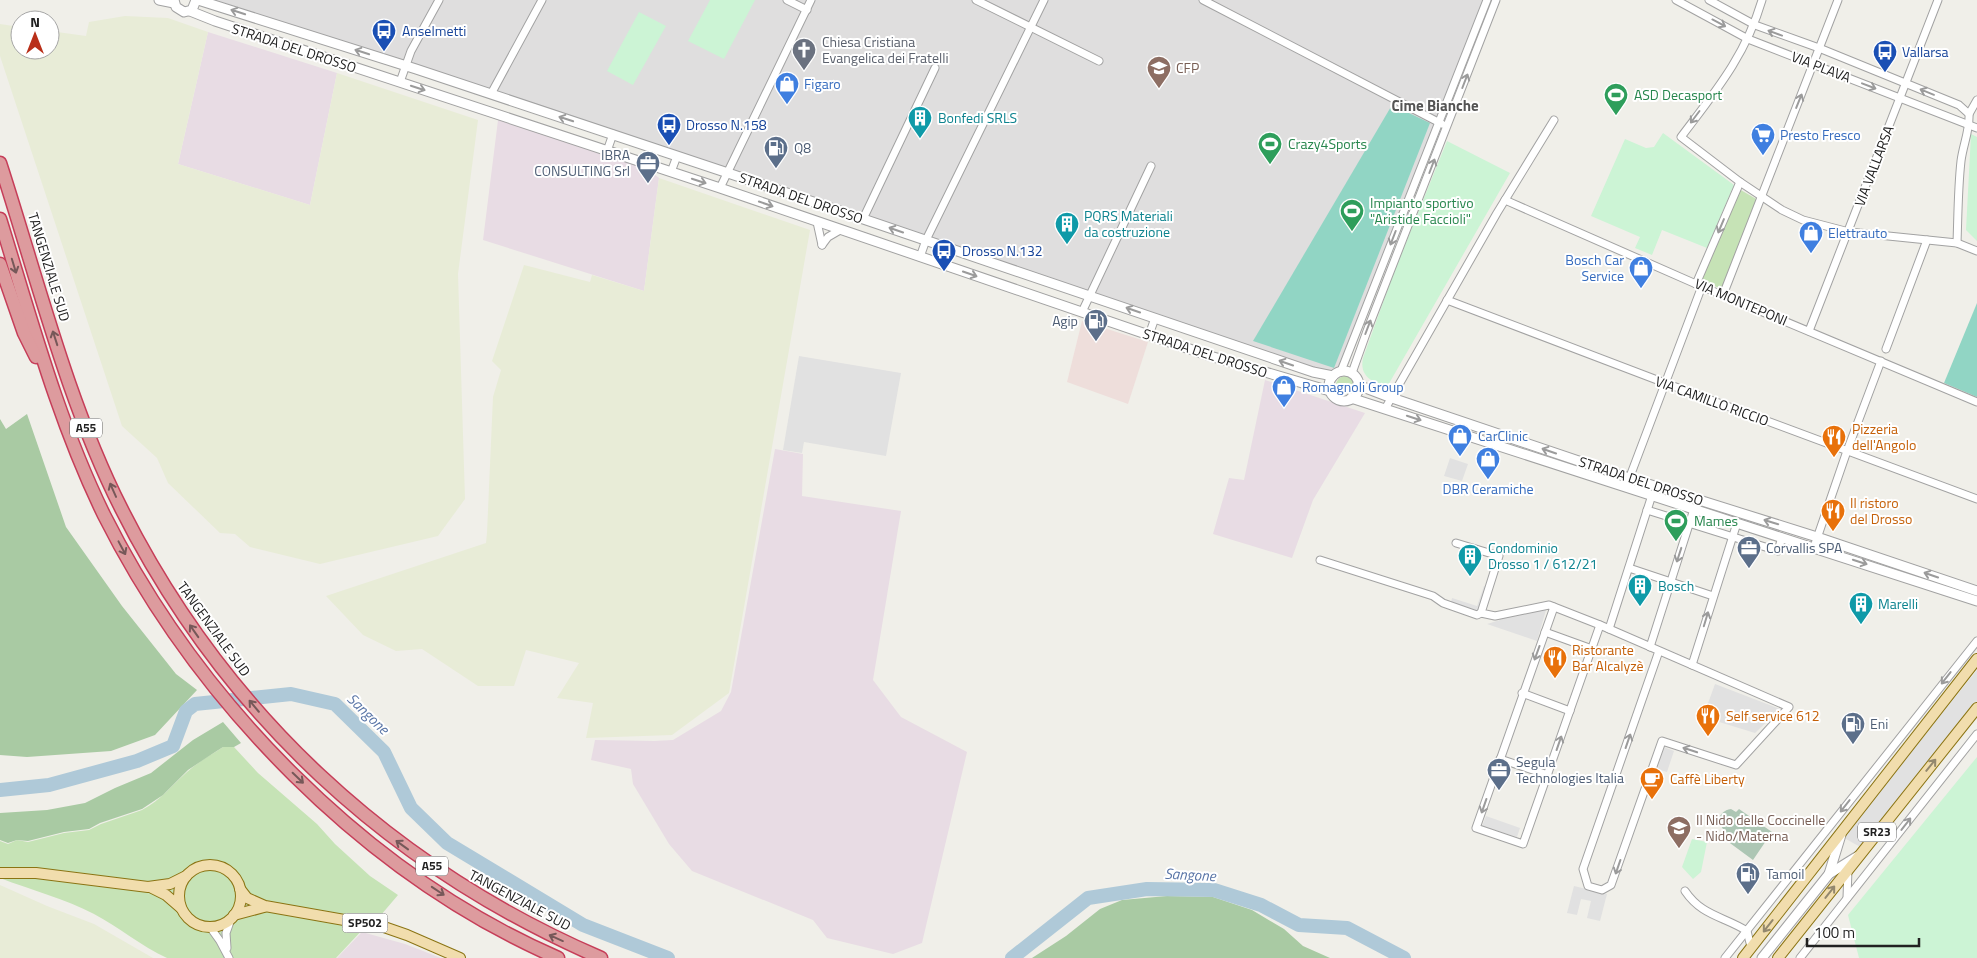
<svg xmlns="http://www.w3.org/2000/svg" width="1977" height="958" font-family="'Titillium Web',sans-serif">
<rect width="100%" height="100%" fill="#f0efe9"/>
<polygon fill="#dfdede" points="198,0 1487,0 1338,372 1333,376"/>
<polygon fill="#eededb" points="1082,321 1148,342 1128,404 1067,382"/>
<g fill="#e8dce4">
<polygon points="208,32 337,73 310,205 178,164"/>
<polygon points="498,120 645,167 659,178 644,291 483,240"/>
<polygon points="1265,380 1365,413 1313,500 1292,558 1213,534 1229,478 1244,480"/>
<polygon points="775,449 803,454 802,496 901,511 873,680 901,717 967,752 922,943 893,954 827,938 813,920 692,871 669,844 633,784 631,769 591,760 595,740 654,741 673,740 721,711 731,692"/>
<polygon points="362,932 405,944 441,958 337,958"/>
</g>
<g fill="#e8ecd7">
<polygon points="125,16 168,18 208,32 178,164 310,205 337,73 478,120 458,274 465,499 438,536 320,564 250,547 235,534 220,533 168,483 157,458 122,426 0,56 0,24 20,27 20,50 50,50 50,31 86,36 89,22"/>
<polygon points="659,178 810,230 729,693 672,735 586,738 593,703 557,698 579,663 526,650 514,686 478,686 422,649 396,651 363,635 326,596 486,543 487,533 493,397 501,370 492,361 524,265 590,282 592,275 644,291"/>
<polygon points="0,885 47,906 94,924 153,958 0,958"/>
</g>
<g fill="#c6e3b6">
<polygon points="1739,189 1758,200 1723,290 1702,280"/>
<circle cx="1345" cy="385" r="9"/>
<path d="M223,747H234L258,773L317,824L335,844L370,876L398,895L381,915L378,913L336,958H167C141,946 119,927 94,914C66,899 31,890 0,878V841L8,844L17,840L28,842L64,833L89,830L101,824L142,810C161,800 172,785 187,772C198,762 211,755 223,747Z"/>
</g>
<g fill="#a9caa3">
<polygon points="27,414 66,527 122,606 176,674 197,690 155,735 111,751 27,757 0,755 0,419 6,429"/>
<polygon points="223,722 241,743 234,747 223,747 212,754 188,770 163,795 142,809 100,823 89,829 64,832 28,841 17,840 8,843 0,840 0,813 47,810 85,803 115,788 151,773 193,740"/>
<polygon points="1167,896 1213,897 1252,910 1284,929 1303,946 1330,958 1032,958 1066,936 1100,909 1122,900"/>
</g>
<path fill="#adc6b4" d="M1731,809L1736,812L1739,809L1772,832L1753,860L1719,835L1723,829L1718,821C1720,814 1724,810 1731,809Z"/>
<g fill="#ccf4d5">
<polygon points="710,0 755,0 724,59 688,41"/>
<polygon points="639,12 666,26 633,85 607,71"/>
<polygon points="1663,133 1734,185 1707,248 1662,230 1652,255 1635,248 1640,237 1591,216 1625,139 1646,148 1654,147"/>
<polygon points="1971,134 1977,137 1977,241 1966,230"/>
<path d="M1447,141L1510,173L1387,387C1373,382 1359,377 1363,358L1394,272Z"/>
<polygon points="1977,757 1977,958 1859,958 1848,915"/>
<polygon points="1692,839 1707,842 1701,872 1693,879 1682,867"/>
</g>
<g fill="#91d5c4">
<polygon points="1392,105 1430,123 1334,368 1253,341"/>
<polygon points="1977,303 1977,397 1944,383"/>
</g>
<g fill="#e1e1e1">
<polygon points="799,356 901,373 886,456 804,442 802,453 783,450"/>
<polygon points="1450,458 1468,464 1462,481 1444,476"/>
<polygon points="1484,586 1487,587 1478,611 1451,602 1452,598 1477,606"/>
<polygon points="1543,609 1546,610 1537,641 1487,624 1500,620 1499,618"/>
<polygon points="1977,670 1977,701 1864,849 1846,839 1846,833"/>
<polygon points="1715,684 1780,709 1755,733 1703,717"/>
<polygon points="1664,747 1674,751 1667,772 1657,769"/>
<polygon points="1486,816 1520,828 1517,837 1482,826"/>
<polygon points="1574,886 1607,894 1600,921 1587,918 1591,901 1581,899 1577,915 1567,913"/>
</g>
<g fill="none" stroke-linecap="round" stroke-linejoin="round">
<g stroke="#afc9d8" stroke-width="14">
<polyline points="0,790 49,785 137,761 173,746 186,711 195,704 291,694 335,704 384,752 411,808 447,843 583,925 668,958"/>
<polyline points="1012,958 1088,898 1147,889 1214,890 1261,905 1299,925 1347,928 1404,958"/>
</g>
<defs>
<g id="minor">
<polyline points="787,0 807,10"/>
<polyline points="976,0 1099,61"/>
<polyline points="1203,0 1442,124"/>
<polyline points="1676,0 1748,39 1977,128"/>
<path d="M1709,0L1755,25L1819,48L1959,105L1969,114C1970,130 1963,145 1961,161C1958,188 1958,215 1957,243"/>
<path d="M1762,0C1746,55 1715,92 1681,137L1740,182L1782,210L1803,220L1849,232L1957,243L1977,251"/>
<polyline points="400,82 411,51 439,0"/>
<polyline points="491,94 542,0"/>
<polyline points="1969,114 1977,100"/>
<polyline points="607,151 613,134"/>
<polyline points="671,172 677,156"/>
<polyline points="720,188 811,0"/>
<polyline points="1505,200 1696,284 1977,402"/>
<polyline points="863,219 935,68"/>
<polyline points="817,222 822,245"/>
<polyline points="822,245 828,237 840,230"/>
<polyline points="920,257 926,240 1044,0"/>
<polyline points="1696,284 1740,182"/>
<polyline points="1723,295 1838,0"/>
<polyline points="1447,300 1665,383 1977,499"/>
<polyline points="1082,312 1151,166"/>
<polyline points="1809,331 1938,0"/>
<polyline points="1149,335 1155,318"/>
<polyline points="1886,349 1927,240"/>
<polyline points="1341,371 1487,0"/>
<polyline points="1352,373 1367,331 1496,0"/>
<polyline points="1385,409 1497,213 1554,120"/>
<polyline points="1626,487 1702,286"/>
<polyline points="1647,510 1778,551 1782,537"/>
<polyline points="1456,543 1499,556 1481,613 1495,616 1549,605 1600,625 1789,707 1736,765 1662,741 1611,885 1602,890 1588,886 1583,869 1659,651"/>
<polyline points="1814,547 1847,451 1881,361"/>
<polyline points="1320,560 1433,596 1443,603 1477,615 1481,613"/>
<polyline points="1629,568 1713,596"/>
<polyline points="1554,607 1476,828 1523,844 1600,625"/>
<polyline points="1609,629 1652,495"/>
<polyline points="1545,632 1592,649"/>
<polyline points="1650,647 1694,509"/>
<polyline points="1692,665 1737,523"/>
<polyline points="1522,693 1570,711"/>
<polyline points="1500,759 1548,775"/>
<path d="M1685,891C1702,916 1723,916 1747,931L1751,947"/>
<polyline points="1847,898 1848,869"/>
<polyline points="210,927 220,941 229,958"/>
<polyline points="227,948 226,933 231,919"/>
<polyline points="1725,958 1977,641"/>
<polyline points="1800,958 1977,734"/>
</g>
<g id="tertiary">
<polyline points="159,0 174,3"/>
<polyline points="174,0 176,7 184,12 192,10 196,0"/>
<polyline points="198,0 416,69 728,173 1313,372 1333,376"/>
<polyline points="190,11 215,21 720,188 1210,356 1330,391"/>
<circle cx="1344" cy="386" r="15"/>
<polyline points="1358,383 1363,387 1392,398 1629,478 1817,537 1977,591"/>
<polyline points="1351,398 1977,601"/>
<polyline points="1829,874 1841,835"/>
<polyline points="1762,958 1829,874 1858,856"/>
</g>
<g id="primary">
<circle cx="210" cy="896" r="31"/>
<polyline points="0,873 36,873 148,887 170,884 186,876"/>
<polyline points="152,888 166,895 181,908"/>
<polyline points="240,889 247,898 265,906 384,927 407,935 460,958"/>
<polyline points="234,915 264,907"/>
<polyline points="1743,958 1977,659"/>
<polyline points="1778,958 1977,708"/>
</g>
<g id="motorway">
<path d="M0,163C37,277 67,401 121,508C224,713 390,867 601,958"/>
<path d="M0,219C31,319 58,421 104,515C198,702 365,874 558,958"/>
<polyline points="0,264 24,333 36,357"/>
</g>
</defs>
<use href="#minor" stroke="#a2a2a2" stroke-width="9"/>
<use href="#tertiary" stroke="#a2a2a2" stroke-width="11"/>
<use href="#primary" stroke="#8b7413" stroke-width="12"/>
<use href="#motorway" stroke="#c63e59" stroke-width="15"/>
<use href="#minor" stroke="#fff" stroke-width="7"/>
<use href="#tertiary" stroke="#fff" stroke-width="9"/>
<use href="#primary" stroke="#f1ddad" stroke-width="10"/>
<use href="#motorway" stroke="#dd9b9e" stroke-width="12"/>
</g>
<defs><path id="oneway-shaft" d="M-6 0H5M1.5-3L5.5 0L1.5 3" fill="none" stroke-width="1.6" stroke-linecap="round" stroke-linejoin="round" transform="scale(1.25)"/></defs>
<g stroke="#9b9b9b">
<use href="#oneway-shaft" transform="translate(238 12) rotate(-162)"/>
<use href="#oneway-shaft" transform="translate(1719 23) rotate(28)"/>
<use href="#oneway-shaft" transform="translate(1775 33) rotate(-160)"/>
<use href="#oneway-shaft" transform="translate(362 52) rotate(-162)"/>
<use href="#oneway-shaft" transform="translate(1465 81) rotate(-69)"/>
<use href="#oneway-shaft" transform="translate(1869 86) rotate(21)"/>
<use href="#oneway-shaft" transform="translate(418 88) rotate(18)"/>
<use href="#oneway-shaft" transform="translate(1927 92) rotate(-158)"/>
<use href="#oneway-shaft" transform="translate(1799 101) rotate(-68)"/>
<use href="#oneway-shaft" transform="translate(1695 117) rotate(127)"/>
<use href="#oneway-shaft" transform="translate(566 119) rotate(-162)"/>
<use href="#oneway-shaft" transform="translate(1432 166) rotate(-69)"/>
<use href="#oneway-shaft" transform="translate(699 181) rotate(18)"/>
<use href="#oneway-shaft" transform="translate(766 204) rotate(19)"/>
<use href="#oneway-shaft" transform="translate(1721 226) rotate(113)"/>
<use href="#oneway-shaft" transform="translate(896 230) rotate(-161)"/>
<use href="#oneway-shaft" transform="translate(1393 238) rotate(111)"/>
<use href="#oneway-shaft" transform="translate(970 274) rotate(19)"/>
<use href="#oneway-shaft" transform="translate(1133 310) rotate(-161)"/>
<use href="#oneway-shaft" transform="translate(1368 327) rotate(-69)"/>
<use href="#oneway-shaft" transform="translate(1286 363) rotate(-161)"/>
<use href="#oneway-shaft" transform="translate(1414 418) rotate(18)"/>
<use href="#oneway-shaft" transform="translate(1549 451) rotate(-161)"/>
<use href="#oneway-shaft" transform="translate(1771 522) rotate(-163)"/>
<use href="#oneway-shaft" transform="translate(1679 555) rotate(108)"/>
<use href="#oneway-shaft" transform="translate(1860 562) rotate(18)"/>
<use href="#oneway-shaft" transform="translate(1931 575) rotate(-161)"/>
<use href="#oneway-shaft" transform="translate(1706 619) rotate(-73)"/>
<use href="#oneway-shaft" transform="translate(1537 653) rotate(110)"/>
<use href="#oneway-shaft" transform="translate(1946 678) rotate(128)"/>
<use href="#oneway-shaft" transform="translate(1628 741) rotate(-71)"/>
<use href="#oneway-shaft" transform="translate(1559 743) rotate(-71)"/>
<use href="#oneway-shaft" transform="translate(1690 750) rotate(-162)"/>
<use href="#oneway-shaft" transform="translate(1484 806) rotate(109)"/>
<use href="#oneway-shaft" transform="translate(1845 806) rotate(128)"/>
<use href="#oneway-shaft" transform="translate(1906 824) rotate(-52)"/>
<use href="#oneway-shaft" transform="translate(1618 867) rotate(109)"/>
</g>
<g stroke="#765859">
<use href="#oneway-shaft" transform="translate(14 266) rotate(73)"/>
<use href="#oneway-shaft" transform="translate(55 338) rotate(-108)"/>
<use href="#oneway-shaft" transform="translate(113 490) rotate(-114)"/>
<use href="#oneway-shaft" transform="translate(122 548) rotate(62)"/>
<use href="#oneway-shaft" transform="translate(194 631) rotate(-125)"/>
<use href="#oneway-shaft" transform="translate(254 706) rotate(-130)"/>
<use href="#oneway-shaft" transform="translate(298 778) rotate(44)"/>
<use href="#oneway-shaft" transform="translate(402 845) rotate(-144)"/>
<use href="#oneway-shaft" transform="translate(438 891) rotate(34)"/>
<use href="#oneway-shaft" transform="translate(556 938) rotate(-156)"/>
</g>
<g stroke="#93886e">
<use href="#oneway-shaft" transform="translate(1931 765) rotate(-51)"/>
<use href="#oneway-shaft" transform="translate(1830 892) rotate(-52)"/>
<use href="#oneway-shaft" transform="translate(1768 926) rotate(128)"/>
</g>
<defs>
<symbol id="bus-pin" viewBox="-11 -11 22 30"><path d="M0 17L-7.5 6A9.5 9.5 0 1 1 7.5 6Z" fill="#1a4fb4" stroke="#fff"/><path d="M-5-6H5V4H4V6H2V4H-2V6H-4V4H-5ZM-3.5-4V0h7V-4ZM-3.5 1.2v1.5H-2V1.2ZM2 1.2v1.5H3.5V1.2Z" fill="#fff"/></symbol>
<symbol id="church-pin" viewBox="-11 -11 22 30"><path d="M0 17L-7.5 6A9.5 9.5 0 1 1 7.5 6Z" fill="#6b7280" stroke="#fff"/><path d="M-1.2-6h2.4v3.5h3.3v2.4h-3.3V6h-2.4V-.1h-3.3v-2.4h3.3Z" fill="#fff"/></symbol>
<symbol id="school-pin" viewBox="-11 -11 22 30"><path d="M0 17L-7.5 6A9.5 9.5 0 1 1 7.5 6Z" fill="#8d6e63" stroke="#fff"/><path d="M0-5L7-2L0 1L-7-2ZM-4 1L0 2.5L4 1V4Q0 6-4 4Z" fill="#fff"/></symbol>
<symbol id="shop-pin" viewBox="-11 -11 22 30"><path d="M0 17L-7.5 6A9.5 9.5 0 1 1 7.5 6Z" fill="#3f7fe0" stroke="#fff"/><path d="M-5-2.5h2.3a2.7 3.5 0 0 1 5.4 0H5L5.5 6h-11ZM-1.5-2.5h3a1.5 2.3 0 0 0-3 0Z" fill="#fff"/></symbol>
<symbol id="stadium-pin" viewBox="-11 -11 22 30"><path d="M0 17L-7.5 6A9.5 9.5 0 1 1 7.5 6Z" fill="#2e9e5b" stroke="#fff"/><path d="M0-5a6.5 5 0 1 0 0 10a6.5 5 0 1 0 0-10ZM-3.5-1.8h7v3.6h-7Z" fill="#fff"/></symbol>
<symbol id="building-pin" viewBox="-11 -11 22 30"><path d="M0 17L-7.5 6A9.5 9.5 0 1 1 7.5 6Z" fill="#0f9aa8" stroke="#fff"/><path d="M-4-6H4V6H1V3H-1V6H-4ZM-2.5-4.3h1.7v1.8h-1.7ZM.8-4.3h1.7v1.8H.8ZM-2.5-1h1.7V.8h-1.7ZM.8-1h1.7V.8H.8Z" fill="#fff"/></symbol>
<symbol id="supermarket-pin" viewBox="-11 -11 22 30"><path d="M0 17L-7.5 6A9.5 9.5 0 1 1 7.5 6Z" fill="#3f7fe0" stroke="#fff"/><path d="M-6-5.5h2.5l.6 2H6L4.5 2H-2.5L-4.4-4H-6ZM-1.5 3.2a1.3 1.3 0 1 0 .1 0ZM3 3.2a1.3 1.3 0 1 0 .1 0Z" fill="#fff"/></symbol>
<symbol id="fuel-pin" viewBox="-11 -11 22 30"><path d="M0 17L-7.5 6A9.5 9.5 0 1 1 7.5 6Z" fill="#5c6f8a" stroke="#fff"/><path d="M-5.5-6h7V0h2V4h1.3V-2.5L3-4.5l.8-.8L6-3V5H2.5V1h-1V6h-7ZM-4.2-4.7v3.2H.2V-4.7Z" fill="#fff"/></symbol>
<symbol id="office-pin" viewBox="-11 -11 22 30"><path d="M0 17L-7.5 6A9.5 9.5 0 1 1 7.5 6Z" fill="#5c6f8a" stroke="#fff"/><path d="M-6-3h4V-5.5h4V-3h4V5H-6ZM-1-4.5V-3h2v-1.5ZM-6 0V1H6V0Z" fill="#fff"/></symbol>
<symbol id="restaurant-pin" viewBox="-11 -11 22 30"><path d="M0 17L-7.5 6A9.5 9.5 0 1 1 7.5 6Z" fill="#e8710a" stroke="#fff"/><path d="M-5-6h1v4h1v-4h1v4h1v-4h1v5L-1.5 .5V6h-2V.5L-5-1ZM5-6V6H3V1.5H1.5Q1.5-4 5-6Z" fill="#fff"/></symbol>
<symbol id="cafe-pin" viewBox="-11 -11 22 30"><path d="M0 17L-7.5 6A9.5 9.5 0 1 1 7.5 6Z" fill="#e8710a" stroke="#fff"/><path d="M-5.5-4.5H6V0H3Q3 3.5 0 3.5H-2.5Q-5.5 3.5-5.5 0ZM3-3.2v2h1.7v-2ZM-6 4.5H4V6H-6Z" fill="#fff"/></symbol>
</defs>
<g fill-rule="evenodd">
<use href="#bus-pin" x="370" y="17" width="28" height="38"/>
<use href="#church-pin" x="790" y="36" width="28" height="38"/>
<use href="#bus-pin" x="1871" y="38" width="28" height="38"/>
<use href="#school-pin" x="1145" y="54" width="28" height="38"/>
<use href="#shop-pin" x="773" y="70" width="28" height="38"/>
<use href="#stadium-pin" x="1602" y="81" width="28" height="38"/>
<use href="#building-pin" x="906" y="104" width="28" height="38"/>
<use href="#bus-pin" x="655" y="111" width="28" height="38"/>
<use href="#supermarket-pin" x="1749" y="121" width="28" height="38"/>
<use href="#stadium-pin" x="1256" y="130" width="28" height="38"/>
<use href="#fuel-pin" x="762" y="134" width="28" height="38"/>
<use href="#office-pin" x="634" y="149" width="28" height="38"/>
<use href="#stadium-pin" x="1338" y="197" width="28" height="38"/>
<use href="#building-pin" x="1053" y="210" width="28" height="38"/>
<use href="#shop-pin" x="1797" y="219" width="28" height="38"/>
<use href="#bus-pin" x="930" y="237" width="28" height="38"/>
<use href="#shop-pin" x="1627" y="254" width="28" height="38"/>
<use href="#fuel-pin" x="1082" y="307" width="28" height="38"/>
<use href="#shop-pin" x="1270" y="373" width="28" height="38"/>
<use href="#shop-pin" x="1446" y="422" width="28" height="38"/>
<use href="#restaurant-pin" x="1820" y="423" width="28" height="38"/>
<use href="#shop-pin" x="1474" y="445" width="28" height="38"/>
<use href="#restaurant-pin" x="1819" y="497" width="28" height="38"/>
<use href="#stadium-pin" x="1662" y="507" width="28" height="38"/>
<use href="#office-pin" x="1735" y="534" width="28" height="38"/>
<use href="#building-pin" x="1456" y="542" width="28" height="38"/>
<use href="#building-pin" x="1626" y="572" width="28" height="38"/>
<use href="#building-pin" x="1847" y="590" width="28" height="38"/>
<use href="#restaurant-pin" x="1541" y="644" width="28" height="38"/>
<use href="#restaurant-pin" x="1694" y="702" width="28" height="38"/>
<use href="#fuel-pin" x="1839" y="710" width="28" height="38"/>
<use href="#office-pin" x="1485" y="756" width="28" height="38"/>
<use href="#cafe-pin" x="1638" y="765" width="28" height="38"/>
<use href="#school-pin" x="1665" y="814" width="28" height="38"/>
<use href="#fuel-pin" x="1734" y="860" width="28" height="38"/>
</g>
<g text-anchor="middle" stroke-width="4" stroke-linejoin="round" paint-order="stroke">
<g fill="#fff" stroke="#646464" stroke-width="1">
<rect x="70" y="418.5" width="32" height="19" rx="4"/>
<rect x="1858" y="822.5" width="38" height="19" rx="4"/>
<rect x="416" y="856.5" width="32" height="19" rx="4"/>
<rect x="342.5" y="913.5" width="45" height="19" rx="4"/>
</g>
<g font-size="12" font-weight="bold" fill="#212121">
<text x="86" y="432">A55</text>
<text x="1877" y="836">SR23</text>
<text x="432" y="870">A55</text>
<text x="365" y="927">SP502</text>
</g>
<g font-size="14" fill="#164399" stroke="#fff" text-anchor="start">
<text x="402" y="36">Anselmetti</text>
<text x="1902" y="57">Vallarsa</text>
<text x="686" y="130">Drosso N.158</text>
<text x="962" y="256">Drosso N.132</text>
</g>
<g font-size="14" fill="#5b616d" stroke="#fff" text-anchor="start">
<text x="822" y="47">Chiesa Cristiana<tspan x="822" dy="16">Evangelica dei Fratelli</tspan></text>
</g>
<g font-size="14" fill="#212121" stroke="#fff">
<text transform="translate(294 48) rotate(18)" y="5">STRADA DEL DROSSO</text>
<text transform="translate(1821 67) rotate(21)" y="5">VIA PLAVA</text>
<text transform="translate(1874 166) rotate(-69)" y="5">VIA VALLARSA</text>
<text transform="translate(801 198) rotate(19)" y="5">STRADA DEL DROSSO</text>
<text transform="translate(49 267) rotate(73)" y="5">TANGENZIALE SUD</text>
<text transform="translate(1741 302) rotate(23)" y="5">VIA MONTEPONI</text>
<text transform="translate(1205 353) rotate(18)" y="5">STRADA DEL DROSSO</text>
<text transform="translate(1712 401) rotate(20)" y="5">VIA CAMILLO RICCIO</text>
<text transform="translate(1641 481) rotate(18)" y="5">STRADA DEL DROSSO</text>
<text transform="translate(214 629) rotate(54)" y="5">TANGENZIALE SUD</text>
<text transform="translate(520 900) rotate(28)" y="5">TANGENZIALE SUD</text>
</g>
<g font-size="14" fill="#785e54" stroke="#fff" text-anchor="start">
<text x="1176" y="73">CFP</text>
<text x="1696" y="825">Il Nido delle Coccinelle<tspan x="1696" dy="16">- Nido/Materna</tspan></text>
</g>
<g font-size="14" fill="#366cbe" stroke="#fff" text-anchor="start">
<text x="804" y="89">Figaro</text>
<text x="1780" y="140">Presto Fresco</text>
<text x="1828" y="238">Elettrauto</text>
<text x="1624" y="265" text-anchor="end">Bosch Car<tspan x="1624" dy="16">Service</tspan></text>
<text x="1302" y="392">Romagnoli Group</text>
<text x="1478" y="441">CarClinic</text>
<text x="1488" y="494" text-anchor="middle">DBR Ceramiche</text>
</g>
<g font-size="14" fill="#27864d" stroke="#fff" text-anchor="start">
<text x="1634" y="100">ASD Decasport</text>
<text x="1288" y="149">Crazy4Sports</text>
<text x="1370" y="208">Impianto sportivo<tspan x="1370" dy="16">"Aristide Faccioli"</tspan></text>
<text x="1694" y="526">Mames</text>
</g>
<g font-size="14" fill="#0d838f" stroke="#fff" text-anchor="start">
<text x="938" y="123">Bonfedi SRLS</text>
<text x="1084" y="221">PQRS Materiali<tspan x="1084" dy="16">da costruzione</tspan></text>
<text x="1488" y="553">Condominio<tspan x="1488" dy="16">Drosso 1 / 612/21</tspan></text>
<text x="1658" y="591">Bosch</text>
<text x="1878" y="609">Marelli</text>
</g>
<g font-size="14" fill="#4e5e75" stroke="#fff" text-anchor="start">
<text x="794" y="153">Q8</text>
<text x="630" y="160" text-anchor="end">IBRA<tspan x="630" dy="16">CONSULTING Srl</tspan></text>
<text x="1078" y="326" text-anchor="end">Agip</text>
<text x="1766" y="553">Corvallis SPA</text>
<text x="1870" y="729">Eni</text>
<text x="1516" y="767">Segula<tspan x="1516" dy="16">Technologies Italia</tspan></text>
<text x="1766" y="879">Tamoil</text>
</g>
<g font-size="14" fill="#c56008" stroke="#fff" text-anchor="start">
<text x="1852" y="434">Pizzeria<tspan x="1852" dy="16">dell'Angolo</tspan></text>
<text x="1850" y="508">Il ristoro<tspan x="1850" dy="16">del Drosso</tspan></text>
<text x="1572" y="655">Ristorante<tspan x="1572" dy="16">Bar Alcalyzè</tspan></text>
<text x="1726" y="721">Self service 612</text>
<text x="1670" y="784">Caffè Liberty</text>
</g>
<g font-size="15" font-weight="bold" fill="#545454" stroke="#fff">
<text x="1435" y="111">Cime Bianche</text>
</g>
<g font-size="15" font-style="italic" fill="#5874a6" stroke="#fff">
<text transform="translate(368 714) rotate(44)" y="5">Sangone</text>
<text transform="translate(1190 875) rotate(3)" y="5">Sangone</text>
</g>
</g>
<g transform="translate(35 35)"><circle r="24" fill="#ffffff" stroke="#a6a6a6"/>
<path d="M0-4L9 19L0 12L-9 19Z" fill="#b92f19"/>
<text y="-8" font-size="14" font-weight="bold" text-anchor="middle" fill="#212121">N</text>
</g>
<path d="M1807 938v8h112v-8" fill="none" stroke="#212121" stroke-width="2.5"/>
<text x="1814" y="938" font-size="15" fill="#212121" stroke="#ffffff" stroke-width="4" paint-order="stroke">100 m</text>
</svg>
